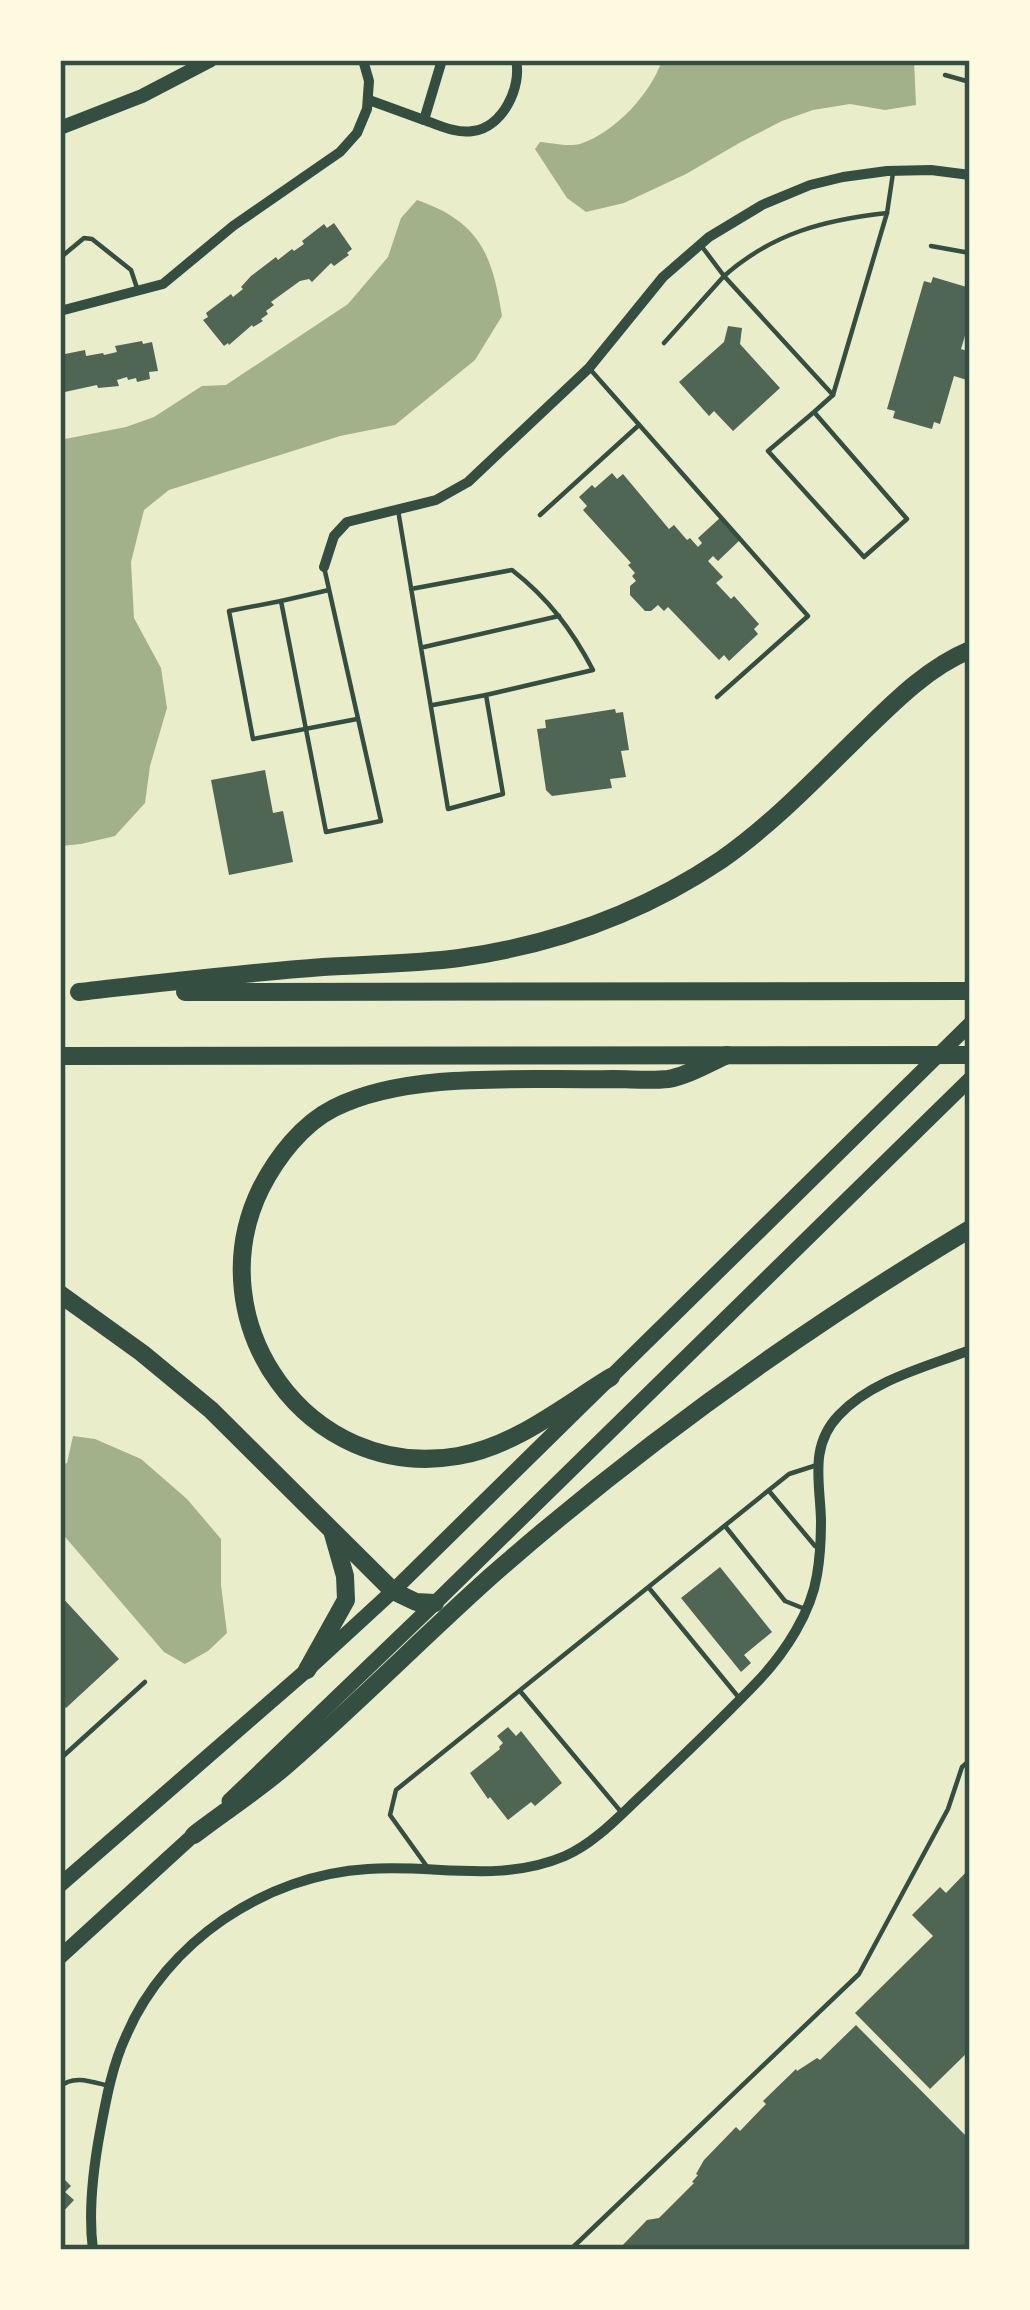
<svg xmlns="http://www.w3.org/2000/svg" width="1030" height="2310" font-family="Mulish,sans-serif">
<rect width="100%" height="100%" fill="#e9edc9"/>
<g fill="#a3b18a">
<path d="M662,60H914L916,105L885,110L850,104L813,110L782,121L741,142L686,174L624,203L586,212L567,198L535,149L540,142C552,143 568,147 580,144C614,133 651,94 662,60Z"/>
<path d="M417,200C480,222 492,254 502,316L475,360L395,425L340,436L169,490L144,510L131,562L134,618L161,668L167,708L150,766L145,803L115,836L81,844L60,846V440L126,427L154,417L202,386L226,385L348,304L388,257L401,218Z"/>
<polygon points="73,1436 95,1439 141,1459 187,1499 221,1539 221,1585 227,1633 208,1651 185,1664 164,1652 60,1531 60,1465 67,1463"/>
</g>
<g fill="#4f6655">
<polygon points="334,223 352,249 347,253 349,255 334,266 331,263 312,282 309,279 300,281 271,302 274,305 266,311 268,314 261,319 263,321 253,327 252,325 229,345 228,343 224,346 203,320 208,317 206,313 231,294 233,297 243,289 241,287 251,276 276,257 278,260 292,249 294,251 304,244 302,241 324,224 327,228"/>
<polygon points="933,277 970,288 970,319 961,349 970,352 970,381 954,376 940,424 934,422 932,429 893,418 895,411 887,409 924,281 931,283"/>
<polygon points="728,326 742,328 740,344 780,388 733,431 714,411 709,416 679,382 724,342"/>
<polygon points="142,341 143,344 152,342 158,371 149,372 150,379 137,382 136,378 128,380 127,377 117,380 119,386 98,388 97,385 60,393 60,355 85,350 86,356 103,353 104,355 117,352 115,346"/>
<polygon points="612,473 617,479 623,474 669,529 674,525 687,540 690,538 698,547 702,543 698,538 721,517 741,539 718,561 713,556 708,561 723,577 716,583 731,599 734,596 759,624 754,629 758,634 729,661 724,655 719,660 668,607 664,611 658,605 651,611 645,611 630,595 630,586 636,581 632,576 635,573 628,565 631,563 583,510 587,506 579,497 592,485 595,488"/>
<polygon points="615,709 616,713 623,712 629,750 621,751 626,777 610,779 612,788 552,796 546,790 537,729 546,728 545,720"/>
<polygon points="265,770 273,813 283,811 293,862 229,875 211,780"/>
<polygon points="720,1567 772,1632 744,1655 751,1663 741,1672 681,1598"/>
<polygon points="60,1595 119,1659 66,1708 63,1705 60,1708"/>
<polygon points="508,1727 516,1736 521,1731 562,1783 535,1806 531,1802 508,1820 490,1797 488,1799 470,1773 500,1749 499,1747 503,1743 497,1736"/>
<polygon points="970,1868 970,2050 930,2089 855,2013 933,1936 912,1915 940,1887 946,1893"/>
<polygon points="856,2025 970,2140 970,2250 618,2250 647,2220 659,2218 694,2183 692,2182 698,2175 696,2174 704,2160 736,2127 740,2131 766,2104 763,2101 796,2069 797,2071 817,2058 820,2060"/>
<polygon points="60,2175 71,2186 65,2192 74,2200 60,2215"/>
</g>
<g fill="none" stroke-linecap="round" stroke-linejoin="round">
<g stroke="#344e41" stroke-width="4.5">
<polyline points="945,75 970,82"/>
<polyline points="931,246 970,253"/>
<path d="M703,248L724,276C773,233 824,220 887,213L893,173"/>
<polyline points="60,258 84,238 92,239 131,270 138,291"/>
<polyline points="664,343 724,276 833,395"/>
<polyline points="589,368 808,616 717,697"/>
<polyline points="814,412 768,451 864,557 907,519 814,412 833,395 887,213"/>
<path d="M398,510L448,809L503,794L486,695L593,670C572,630 548,598 512,570L411,589"/>
<polyline points="540,515 639,425"/>
<polyline points="324,567 381,821 326,832 281,601 329,590"/>
<polyline points="281,601 229,611 253,739 357,719"/>
<polyline points="424,647 559,616"/>
<polyline points="433,705 486,695"/>
<polyline points="769,1491 815,1546"/>
<polyline points="725,1526 785,1601 805,1609"/>
<polyline points="649,1588 740,1699"/>
<polyline points="520,1691 622,1813"/>
<polyline points="60,1759 145,1682"/>
<polyline points="428,1868 390,1815 396,1790 789,1474 817,1465"/>
<path d="M60,2087C72,2075 90,2081 105,2085"/>
<polyline points="570,2250 859,1974 948,1809 962,1767 970,1760"/>
</g>
<g stroke="#344e41" stroke-width="10">
<path d="M442,60L424,120C439,125 456,134 473,131C503,127 522,87 516,60"/>
<polyline points="369,100 424,120"/>
<polyline points="60,311 163,284 233,226 340,152 357,133 367,109 369,81 363,60"/>
<polyline points="324,567 334,536 347,522 436,500 468,482 589,368 663,277 709,237 762,205 810,185 843,177 887,171 931,170 970,175"/>
<path d="M93,2250C88,2212 93,2170 100,2132C106,2100 112,2066 126,2036C166,1942 265,1875 368,1869C436,1864 499,1884 565,1856C595,1843 619,1816 643,1794C682,1757 722,1719 760,1679C785,1652 811,1613 817,1575C820,1558 821,1538 821,1520C820,1482 809,1446 839,1415C872,1380 926,1367 970,1350"/>
</g>
<polyline stroke="#344e41" stroke-width="14" points="60,128 142,96 211,60"/>
<g stroke="#344e41" stroke-width="15">
<polyline points="229,1801 435,1603 970,1079"/>
<polyline points="60,1885 307,1670 393,1591 970,1024"/>
<polyline points="60,1957 199,1830"/>
</g>
<g stroke="#344e41" stroke-width="18">
<path d="M79,992C160,983 242,973 323,967C369,964 414,964 459,958C553,945 642,913 721,860C771,825 813,781 856,739C890,706 926,668 970,650"/>
<polyline points="185,992 970,991"/>
<polyline points="60,1056 970,1055"/>
<polyline points="60,1294 142,1353 211,1410 393,1591 416,1602 435,1603"/>
<path d="M611,1377C562,1407 515,1446 458,1456C308,1482 195,1322 261,1188C277,1157 302,1124 334,1108C410,1070 528,1081 613,1079C631,1079 650,1081 668,1079C687,1076 709,1063 727,1055"/>
<polyline points="307,1670 346,1600 345,1576 333,1534"/>
<path d="M194,1835C225,1811 260,1789 289,1763C358,1703 422,1638 490,1577C639,1446 800,1331 970,1229"/>
</g>
</g>
<rect width="1030" height="2310" fill="none" stroke="#fefae0" stroke-width="126"/>
<rect x="63" y="63" width="904" height="2184" fill="none" stroke="#344e41" stroke-width="4.5"/>
</svg>
